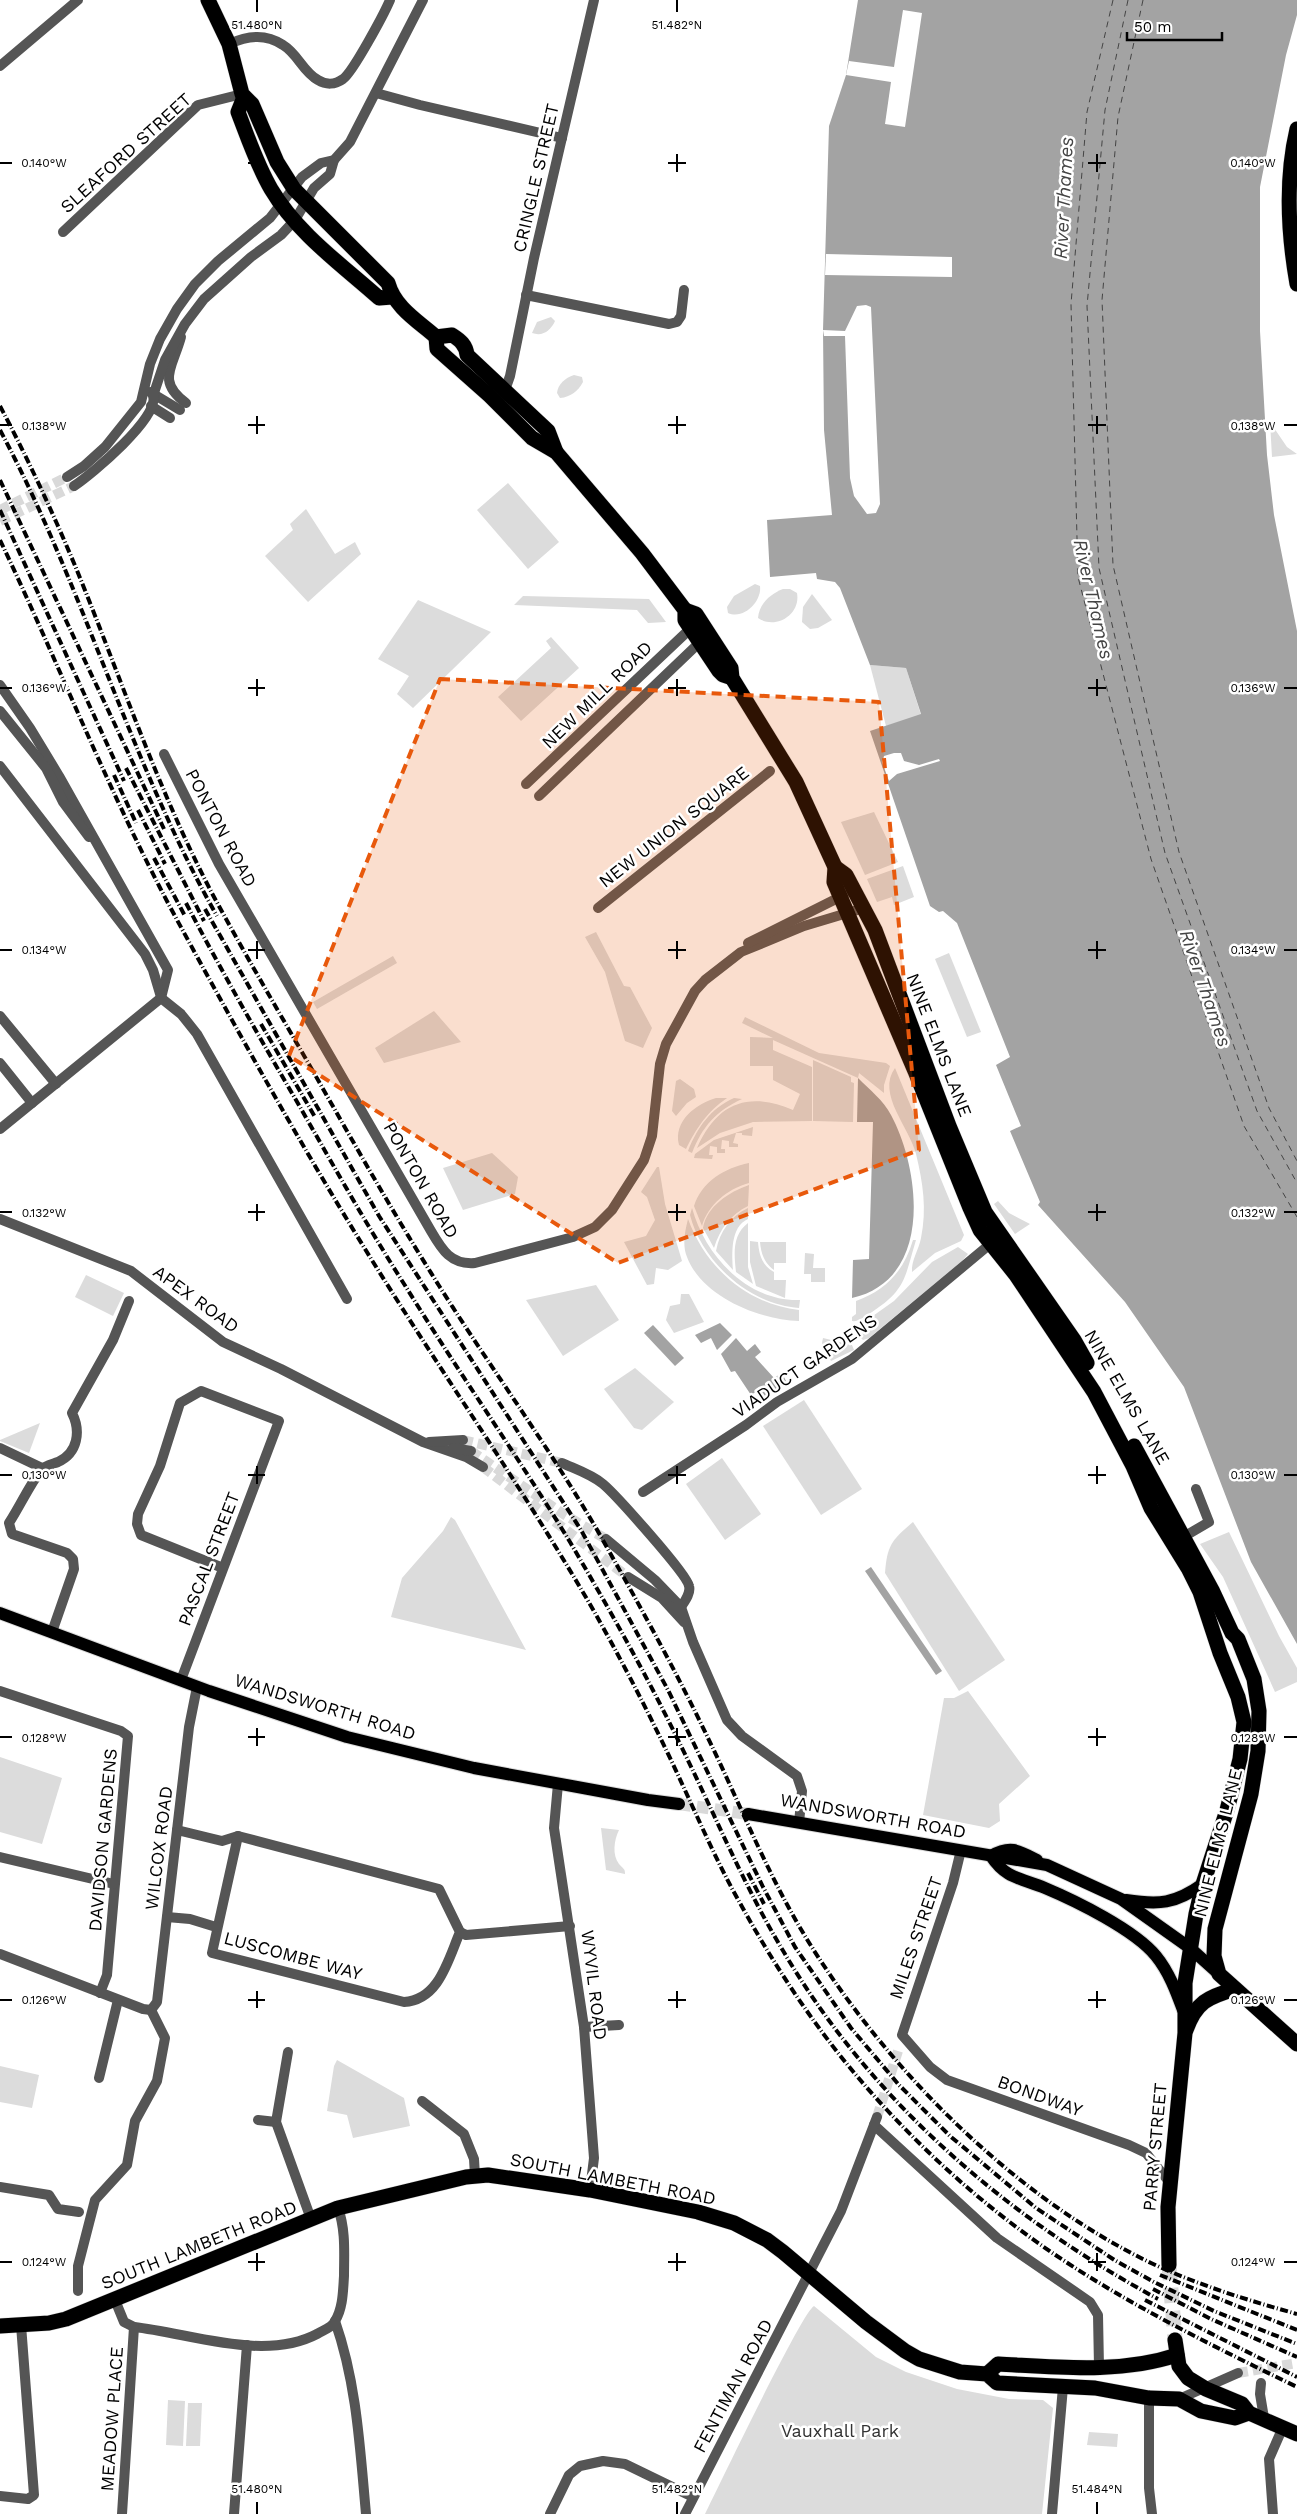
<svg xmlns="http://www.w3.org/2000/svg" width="1297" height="2514" font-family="'Work Sans',sans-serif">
<rect width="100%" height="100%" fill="#fff"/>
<g fill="#dcdcdc">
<path d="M551,317L555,321C551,330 543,337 532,333L537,322Z"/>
<path d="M574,375L582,377L583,382C578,391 571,397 560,398L557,393C558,384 565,378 574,375Z"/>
<polygon points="1270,422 1287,447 1297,454 1272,457"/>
<polygon points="508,483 559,542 528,569 477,510"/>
<polygon points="306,509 335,554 355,542 361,554 308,602 265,556 293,530 290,524"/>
<path d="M755,584L760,586C762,601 744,620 728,613L727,607L734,596Z"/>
<path d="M783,589H790L797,593C801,615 775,630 758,618C759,604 770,594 783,589Z"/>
<polygon points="812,594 832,620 818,628 810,629 802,622 803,607"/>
<polygon points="523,596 649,599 666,622 648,623 637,610 514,605"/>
<polygon points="418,600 491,632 413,708 397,694 409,676 378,659"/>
<polygon points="551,637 579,668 521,721 498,697 551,648 546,641"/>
<polygon points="870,665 906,668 921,715 886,726"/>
<polygon points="874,812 898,862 865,875 841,822"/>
<polygon points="903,866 914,897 894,905 892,897 877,902 867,879"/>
<polygon points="596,932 624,986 630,987 652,1028 643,1048 625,1041 605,972 585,937"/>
<polygon points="949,953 981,1032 967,1037 935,959"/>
<polygon points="393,956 397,963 317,1009 313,1002"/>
<polygon points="434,1011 461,1042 384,1063 375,1048"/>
<path d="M745,1017L819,1053L886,1063L890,1066L884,1085V1093L859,1073L858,1078L773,1040V1050L812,1067V1121L753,1122L720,1133L697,1148C717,1103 748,1091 793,1110L800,1094L773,1080V1066H750V1037L773,1038L742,1023Z"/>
<polygon points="813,1060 851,1077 851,1082 854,1083 853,1122 813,1121"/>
<path d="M895,1068L964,1235L961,1241L935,1253L912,1272C911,1261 919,1249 921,1238C927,1209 923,1183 916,1154C910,1128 876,1094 895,1068Z"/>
<polygon points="680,1079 694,1089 696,1097 687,1103 676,1116 672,1111 676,1081"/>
<path d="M716,1098H727C707,1112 697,1127 686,1149L679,1145C673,1121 696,1104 716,1098Z"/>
<path d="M734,1098L742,1099C716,1111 702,1127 692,1153L688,1151C697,1128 711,1108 734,1098Z"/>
<polygon points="753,1127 752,1136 742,1135 742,1133 736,1133 733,1143 738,1144 738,1147 729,1147 729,1141 722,1140 721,1149 725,1149 725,1153 717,1153 717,1147 710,1146 709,1155 713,1155 712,1159 694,1158 695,1154 714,1140"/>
<polygon points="492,1153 518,1177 515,1194 463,1210 443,1168"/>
<path d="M749,1163V1183C727,1189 708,1205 702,1226L694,1206C702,1181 725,1168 749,1163Z"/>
<polygon points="657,1167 659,1167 665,1204 682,1261 668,1270 656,1268 654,1284 647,1285 624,1242 646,1236 655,1220 647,1197 641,1192"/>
<path d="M749,1185L748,1206C730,1215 720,1229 714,1248L703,1228C707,1206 729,1192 749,1185Z"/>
<polygon points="998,1201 1009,1213 1030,1224 1015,1234 994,1204"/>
<path d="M692,1208C705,1256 748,1302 800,1300L799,1308C750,1305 702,1262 690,1215Z"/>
<path d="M748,1208V1219C730,1227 732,1254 733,1270L716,1251C720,1231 730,1217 748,1208Z"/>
<path d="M688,1219C706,1268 747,1304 799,1310V1321C760,1320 702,1297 687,1257C682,1245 685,1231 688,1219Z"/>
<path d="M748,1223V1267L753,1284L736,1272C734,1254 732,1235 748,1223Z"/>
<path d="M913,1240H916C904,1280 906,1290 869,1314C864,1317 858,1322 852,1321V1317L856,1314V1301C886,1290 904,1271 913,1240Z"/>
<path d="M750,1241L758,1242C759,1254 762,1266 774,1272V1280H786L785,1298L756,1286L750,1262Z"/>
<path d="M760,1242H786V1263H774V1270C764,1263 761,1253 760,1242Z"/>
<polygon points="958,1247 968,1254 962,1261 869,1338 863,1340 855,1332 853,1333 856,1328 894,1301 932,1262"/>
<polygon points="805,1253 814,1254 813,1268 825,1268 825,1282 811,1282 811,1274 804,1274"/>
<polygon points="86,1275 124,1293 113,1316 75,1297"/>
<polygon points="596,1285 619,1320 563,1356 526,1300"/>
<polygon points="681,1294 689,1294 704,1322 674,1333 666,1320 670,1306 680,1304"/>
<polygon points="823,1338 852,1345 854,1350 831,1361 822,1343"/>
<polygon points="635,1368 674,1402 642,1430 634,1428 604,1389"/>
<polygon points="804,1400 862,1489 821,1515 763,1426"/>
<polygon points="40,1423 29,1453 0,1441 0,1440"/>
<polygon points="722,1458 761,1514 725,1540 686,1484"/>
<polygon points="451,1517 455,1520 526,1650 391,1617 402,1578 443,1531"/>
<path d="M913,1522L1005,1660L959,1691L885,1573C887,1545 892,1540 913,1522Z"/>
<polygon points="1229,1532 1279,1636 1297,1668 1297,1682 1275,1692 1223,1577 1200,1544"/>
<polygon points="968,1691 1030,1776 999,1804 1000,1821 989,1828 923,1815 944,1698 954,1698"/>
<polygon points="0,1757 62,1778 42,1844 0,1832"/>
<path d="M601,1828L619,1830C614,1840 612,1855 619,1864C623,1869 625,1868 625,1874L606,1870Z"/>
<polygon points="337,2060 404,2098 410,2126 353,2138 347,2115 327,2111 334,2066"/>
<polygon points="0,2066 39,2075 32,2108 0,2102"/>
<path d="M814,2306L876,2357L906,2372L957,2389L1009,2399L1043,2400L1053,2408L1042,2514H705C718,2488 802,2312 814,2306Z"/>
<polygon points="168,2400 185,2401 183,2446 166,2445"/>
<polygon points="188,2403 202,2403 200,2446 186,2446"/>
<polygon points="1089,2432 1118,2434 1117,2447 1087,2445"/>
</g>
<g fill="#a3a3a3">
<polygon points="858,0 1297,0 1297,15 1286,55 1260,187 1260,331 1267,455 1274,515 1297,631 1297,1644 1251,1562 1184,1387 1125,1302 1038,1205 1040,1202 1010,1131 1021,1126 996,1065 1010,1057 957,923 943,911 939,912 930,906 870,731 921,714 906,668 870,665 840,588 835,582 817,579 816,573 770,577 767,520 832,515 824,430 823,330 829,126 846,75"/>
<path d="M858,1078C870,1090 883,1100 891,1115C921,1171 933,1280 852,1298L853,1260L869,1259L873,1122H857Z"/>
<polygon points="720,1323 732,1335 717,1350 711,1338 701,1343 695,1335"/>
<polygon points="653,1325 684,1358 675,1366 644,1333"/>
<polygon points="736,1338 747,1351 755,1344 761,1352 755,1357 774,1378 782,1373 787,1383 762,1398 757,1391 751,1395 735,1371 731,1372 721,1354"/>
<polygon points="871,1567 942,1671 936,1675 865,1571"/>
</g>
<g fill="#fff">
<polygon points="903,10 922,13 905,127 885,124 891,82 846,75 849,61 894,67"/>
<polygon points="826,254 952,257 952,277 825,275"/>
<polygon points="866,305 871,307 880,504 876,513 867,514 854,496 850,478 845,336 824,336 823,330 845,331 857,306"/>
<polygon points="894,753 901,753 904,761 919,765 939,759 940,761 897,774 889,781 882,762 884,756"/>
</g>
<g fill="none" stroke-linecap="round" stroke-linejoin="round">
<g stroke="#444" stroke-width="1" stroke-dasharray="6 5" stroke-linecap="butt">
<polyline points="1113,0 1087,112 1071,304 1078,577 1151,859 1244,1126 1297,1217"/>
<polyline points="1128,0 1105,110 1087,306 1099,568 1165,853 1257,1111 1297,1183"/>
<polyline points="1143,0 1118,117 1102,300 1113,565 1179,852 1269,1108 1297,1161"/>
</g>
<g stroke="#d9d9d9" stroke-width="10" stroke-dasharray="10 5" stroke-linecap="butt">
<polyline points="0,510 67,477"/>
<polyline points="0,521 74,486"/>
<polyline points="463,1440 562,1463"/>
<polyline points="471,1451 565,1515 606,1539"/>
<polyline points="483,1467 628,1577"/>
<polyline points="877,2117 898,2051"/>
<polyline points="1238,2373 1297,2363"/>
</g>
<polyline stroke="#d9d9d9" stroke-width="12" stroke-dasharray="12 6" stroke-linecap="butt" points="679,1804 748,1814"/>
<polyline stroke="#d9d9d9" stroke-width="15" stroke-dasharray="15 8" stroke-linecap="butt" points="1169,2265 1175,2340"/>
<defs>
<g id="primary">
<polyline points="0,1613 209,1691 347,1737 474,1768 648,1800 679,1804"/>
<polyline points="748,1814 1047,1865 1121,1899 1190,1948 1219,1974"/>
<path d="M991,1856C1006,1879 1021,1878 1045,1888C1076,1901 1135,1930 1156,1956C1169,1972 1176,1991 1183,2010"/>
<path d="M991,1856C1010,1845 1018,1850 1037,1860"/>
<path d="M1126,1900C1159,1905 1175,1904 1203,1884"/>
</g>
<g id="highway">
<path d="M208,0L229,44L242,94L252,104L277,162L294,189L388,283C395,308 418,321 436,337L452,335C460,340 466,345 467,355L548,431L556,452"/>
<path d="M244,97L238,112C248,138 257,165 271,189C297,233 342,265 379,298L392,297"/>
<path d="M1297,129C1285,180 1288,233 1297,284"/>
<polyline points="436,337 437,349 490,396 532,438 556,452 642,553 685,610 685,620 719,671 723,675 732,678"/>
<polyline points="685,610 696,614 731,668 732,678 796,782 835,867 834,882 915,1071 970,1208 980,1230 1016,1275 1094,1392 1133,1466 1151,1508 1188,1568 1200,1592 1220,1653 1238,1697 1244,1722 1240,1759 1227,1810 1203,1884 1196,1914 1185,1983 1185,2033 1168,2207 1169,2265"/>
<polyline points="835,867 846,875 875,930 949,1126 985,1212 1074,1340 1087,1363"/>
<polyline points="1134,1446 1212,1590 1232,1633 1238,1639 1254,1679 1259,1711 1258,1751 1251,1794 1215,1929 1214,1956 1219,1974 1297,2044"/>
<path d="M1186,2030C1196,2002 1208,1997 1235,1989"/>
<polyline points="0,2326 49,2323 66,2319 338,2208 466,2177 488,2175 590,2190 698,2212 734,2223 767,2240 783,2252 866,2322 905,2351 919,2359 960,2372 987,2374 997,2383 1095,2388 1149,2398 1179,2399 1201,2411 1235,2418 1249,2413"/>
<polyline points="1175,2340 1179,2366 1188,2378 1206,2389 1242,2404 1249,2413 1297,2434"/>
<path d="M987,2374L998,2364C1057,2367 1120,2374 1177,2355"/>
</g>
</defs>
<use href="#primary" stroke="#dbdbdb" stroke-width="14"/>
<use href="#highway" stroke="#dbdbdb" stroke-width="16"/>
<g stroke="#555" stroke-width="10">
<path d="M229,44C247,36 265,33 283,45C298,54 303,72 318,80C326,85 335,85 343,79C353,72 384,14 390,0"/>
<polyline points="0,66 78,0"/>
<polyline points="376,93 420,105 562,138"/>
<polyline points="63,232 198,105 242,94"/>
<polyline points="526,295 669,324 677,322 681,316 684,290"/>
<path d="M181,337C173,367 156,381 186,403"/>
<polyline points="150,392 180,410"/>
<polyline points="503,396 510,376 534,258 594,0"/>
<polyline points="151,406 170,418"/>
<polyline points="67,477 84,466 105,447 141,402 150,364 160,339 177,309 195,284 218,261 270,218 302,177 321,163 334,160 350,142 423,0"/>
<path d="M74,486C92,474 160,417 153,396L165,360L185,324L204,299L251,257L281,235L295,220L314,188L330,174L334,160"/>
<polyline points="0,685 30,728 59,776 168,970 161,998 0,1129"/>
<polyline points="0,711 46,768 63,802 89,837"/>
<path d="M164,754L219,864L431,1231C442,1250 451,1265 475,1263L573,1237L595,1227L612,1210L644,1160L652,1136L660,1064L666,1044L695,991L705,980L741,952L804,926L864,908"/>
<polyline points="0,766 145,954 153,970 161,997"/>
<polyline points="526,784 690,629"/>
<polyline points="539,796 699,643"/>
<polyline points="598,908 770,771"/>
<polyline points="748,943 844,895"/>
<polyline points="161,998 181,1014 197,1034 347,1299"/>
<polyline points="0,1016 56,1084"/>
<polyline points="0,1063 32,1103"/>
<polyline points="0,1219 131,1271 223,1342 281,1369 423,1442 466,1457 483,1467"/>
<polyline points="429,1442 463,1440"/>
<polyline points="0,1448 42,1468"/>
<polyline points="453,1448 471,1451"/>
<path d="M562,1463C575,1469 591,1474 603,1484C615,1494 687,1574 689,1586C691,1593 685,1601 681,1607"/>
<polyline points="643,1492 746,1425 777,1402 852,1359 995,1240"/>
<polyline points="606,1539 655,1580 681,1607 693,1642 727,1720 742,1736 797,1776 802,1791 799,1823"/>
<polyline points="1180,1539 1209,1522 1196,1489"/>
<polyline points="628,1577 662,1598 684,1622"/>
<path d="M52,1632L74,1569L73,1559L67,1553L12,1534L9,1523C20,1506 29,1486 41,1470C45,1465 53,1464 58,1462C78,1453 81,1431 72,1413L113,1340L129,1301"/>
<polyline points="181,1680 279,1421 201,1391 180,1403 160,1466 138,1514 137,1524 141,1535 223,1568"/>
<polyline points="0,1691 121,1731 128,1736 107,1975 100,1993"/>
<polyline points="558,1784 554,1828 584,2027 594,2158 590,2190"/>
<polyline points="177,1830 222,1841 238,1836"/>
<path d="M238,1836L439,1889L460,1932C448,1960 439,2000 404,2002L212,1953Z"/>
<polyline points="961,1850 953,1883 902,2035 930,2067 947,2080 1129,2145 1146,2153 1170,2183"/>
<polyline points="0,1857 114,1884"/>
<polyline points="167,1917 190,1919 216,1927"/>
<polyline points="460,1932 466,1935 570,1926"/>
<polyline points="0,1954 143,2009 151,2010"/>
<polyline points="151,2010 157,2002 189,1727 197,1687"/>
<polyline points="584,2027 619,2025"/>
<polyline points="288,2052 276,2122 311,2219"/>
<polyline points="99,2078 118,2000"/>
<polyline points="422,2101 464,2134 474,2159 475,2176"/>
<polyline points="258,2120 276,2122"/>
<polyline points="874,2125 997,2238 1090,2302 1098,2315 1099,2367"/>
<polyline points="0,2187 49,2195 58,2209 79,2212"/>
<polyline points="78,2291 78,2266 95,2200 127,2165 135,2121 157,2081 165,2038 151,2010"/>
<path d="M115,2300L124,2322L134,2327C190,2333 264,2362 317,2334C323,2330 332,2328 335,2321C343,2308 343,2291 344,2276C344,2254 346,2230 338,2208"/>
<path d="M335,2321C357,2384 360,2449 366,2514"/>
<polyline points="1261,2383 1260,2394 1264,2418"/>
<polyline points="1149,2398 1149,2488 1152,2514"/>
<polyline points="1179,2399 1238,2373"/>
<polyline points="0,2496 28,2499 34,2495 21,2325"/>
<polyline points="122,2514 134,2327"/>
<polyline points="234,2514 247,2345"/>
<polyline points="550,2514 569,2475 580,2466 603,2461 625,2464 693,2497"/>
<polyline points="685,2514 841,2211 877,2117"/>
<polyline points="1052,2514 1063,2387"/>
<polyline points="1273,2514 1269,2459 1283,2427"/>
</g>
<use href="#primary" stroke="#000" stroke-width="12"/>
<use href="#highway" stroke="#000" stroke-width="15"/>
<g stroke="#000" stroke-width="4" stroke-dasharray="8 2.5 1 2.5" stroke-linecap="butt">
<path d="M0,406C28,459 53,513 76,568C121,678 158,791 214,897C246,956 280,1014 314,1073C351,1138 388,1204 428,1268C482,1356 544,1439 596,1528C635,1597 674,1667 708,1738C741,1806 768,1876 808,1941C888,2070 1014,2197 1151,2263C1198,2285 1247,2300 1297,2314"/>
<path d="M0,430C84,587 129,761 217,916"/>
<polyline points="0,480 164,829"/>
<polyline points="0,510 124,781"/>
<path d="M0,540C60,666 110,796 176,918C246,1047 318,1176 397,1300C463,1404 533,1505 595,1613C627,1670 657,1729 684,1788C702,1827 719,1866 740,1903C781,1978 829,2048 887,2110C939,2166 999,2218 1063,2260C1137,2309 1217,2348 1297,2387"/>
<polyline points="126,768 204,921"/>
<polyline points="114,775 136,823"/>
<polyline points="138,810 165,864"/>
<polyline points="154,858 185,916"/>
<path d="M186,903C221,970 258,1035 296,1100C332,1163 367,1226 406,1287C459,1373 517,1455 570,1542C608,1607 645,1672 678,1740C713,1810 742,1882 782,1949C870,2100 1006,2217 1158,2299"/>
<polyline points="205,909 379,1216 581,1530 668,1690 763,1887 795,1947 851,2028 899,2085 950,2136 1036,2208 1116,2261 1154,2282 1214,2311 1297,2344"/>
<polyline points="261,1024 315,1117"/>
<polyline points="748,1873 764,1904"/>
<polyline points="1160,2275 1297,2330"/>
<polyline points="1153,2289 1211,2319 1297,2357"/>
<polyline points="1145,2300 1297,2377"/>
</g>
</g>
<path fill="#e8590c" fill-opacity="0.2" stroke="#e8590c" stroke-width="4" stroke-dasharray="10 6" stroke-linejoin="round" d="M440,679L879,702L919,1150L618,1263L289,1056Z"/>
<path fill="none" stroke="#000" stroke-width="2" d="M257,0V12M677,0V12M257,154V172M677,154V172M1097,154V172M0,163H12M248,163H265M668,163H686M1088,163H1106M1284,163H1297M257,416V434M677,416V434M1097,416V434M0,425H12M248,425H265M668,425H686M1088,425H1106M1284,425H1297M257,679V696M677,679V696M1097,679V696M0,688H12M248,688H265M668,688H686M1088,688H1106M1284,688H1297M257,941V959M677,941V959M1097,941V959M0,950H12M248,950H265M668,950H686M1088,950H1106M1284,950H1297M257,1204V1221M677,1204V1221M1097,1204V1221M0,1212H12M248,1212H265M668,1212H686M1088,1212H1106M1284,1212H1297M257,1466V1484M677,1466V1484M1097,1466V1484M0,1475H12M248,1475H265M668,1475H686M1088,1475H1106M1284,1475H1297M257,1728V1746M677,1728V1746M1097,1728V1746M0,1737H12M248,1737H265M668,1737H686M1088,1737H1106M1284,1737H1297M257,1991V2008M677,1991V2008M1097,1991V2008M0,2000H12M248,2000H265M668,2000H686M1088,2000H1106M1284,2000H1297M257,2253V2271M677,2253V2271M1097,2253V2271M0,2262H12M248,2262H265M668,2262H686M1088,2262H1106M1284,2262H1297M257,2502V2514M677,2502V2514M1097,2502V2514"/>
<g text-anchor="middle" stroke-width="5" stroke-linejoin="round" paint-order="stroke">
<g font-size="18" fill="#000" stroke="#fff">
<text transform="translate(126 153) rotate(-42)" y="6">SLEAFORD STREET</text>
<text transform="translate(536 178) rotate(-77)" y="6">CRINGLE STREET</text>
<text transform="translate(597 695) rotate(-44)" y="6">NEW MILL ROAD</text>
<text transform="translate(674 827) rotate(-38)" y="6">NEW UNION SQUARE</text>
<text transform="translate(221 828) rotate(62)" y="6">PONTON ROAD</text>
<text transform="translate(939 1045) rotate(69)" y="6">NINE ELMS LANE</text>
<text transform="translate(421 1180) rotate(60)" y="6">PONTON ROAD</text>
<text transform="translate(196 1299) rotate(36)" y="6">APEX ROAD</text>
<text transform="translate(805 1366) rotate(-34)" y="6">VIADUCT GARDENS</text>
<text transform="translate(1127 1397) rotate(60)" y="6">NINE ELMS LANE</text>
<text transform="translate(209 1559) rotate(-69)" y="6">PASCAL STREET</text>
<text transform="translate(325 1707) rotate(17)" y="6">WANDSWORTH ROAD</text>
<text transform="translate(873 1816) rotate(10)" y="6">WANDSWORTH ROAD</text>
<text transform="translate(103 1840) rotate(-85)" y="6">DAVIDSON GARDENS</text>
<text transform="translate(1218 1843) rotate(-76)" y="6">NINE ELMS LANE</text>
<text transform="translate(159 1848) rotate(-83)" y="6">WILCOX ROAD</text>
<text transform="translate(916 1938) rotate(-71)" y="6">MILES STREET</text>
<text transform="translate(293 1956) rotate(15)" y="6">LUSCOMBE WAY</text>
<text transform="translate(594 1985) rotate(83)" y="6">WYVIL ROAD</text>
<text transform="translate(1040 2096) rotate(20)" y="6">BONDWAY</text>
<text transform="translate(1155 2147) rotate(-85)" y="6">PARRY STREET</text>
<text transform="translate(613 2179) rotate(11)" y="6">SOUTH LAMBETH ROAD</text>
<text transform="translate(199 2245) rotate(-22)" y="6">SOUTH LAMBETH ROAD</text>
<text transform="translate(733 2386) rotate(-62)" y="6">FENTIMAN ROAD</text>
<text transform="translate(112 2419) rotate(-86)" y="6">MEADOW PLACE</text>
</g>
<g font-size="18" fill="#333" stroke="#fff">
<text x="840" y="2437">Vauxhall Park</text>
</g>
<g font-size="19" font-style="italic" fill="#444" stroke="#fff">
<text transform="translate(1063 198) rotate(-87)" y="7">River Thames</text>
<text transform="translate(1094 599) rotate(77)" y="7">River Thames</text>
<text transform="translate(1206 988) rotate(71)" y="7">River Thames</text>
</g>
</g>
<g font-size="12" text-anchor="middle" fill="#000" stroke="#fff" stroke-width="5" stroke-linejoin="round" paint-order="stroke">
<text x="257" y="29">51.480°N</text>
<text x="677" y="29">51.482°N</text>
<text x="1253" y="167">0.140°W</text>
<text x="44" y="167">0.140°W</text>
<text x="1253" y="430">0.138°W</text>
<text x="44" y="430">0.138°W</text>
<text x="44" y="692">0.136°W</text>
<text x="1253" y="692">0.136°W</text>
<text x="44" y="954">0.134°W</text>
<text x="1253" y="954">0.134°W</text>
<text x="1253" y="1217">0.132°W</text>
<text x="44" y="1217">0.132°W</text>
<text x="1253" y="1479">0.130°W</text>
<text x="44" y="1479">0.130°W</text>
<text x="44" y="1742">0.128°W</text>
<text x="1253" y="1742">0.128°W</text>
<text x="44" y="2004">0.126°W</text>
<text x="1253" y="2004">0.126°W</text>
<text x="44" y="2266">0.124°W</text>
<text x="1253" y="2266">0.124°W</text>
<text x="257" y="2493">51.480°N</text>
<text x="677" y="2493">51.482°N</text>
<text x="1097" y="2493">51.484°N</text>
</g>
<path d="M1127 32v8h95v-8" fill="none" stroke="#000000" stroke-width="2.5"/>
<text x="1134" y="32" font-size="15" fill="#000000" stroke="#ffffff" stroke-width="4" paint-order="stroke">50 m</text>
</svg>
